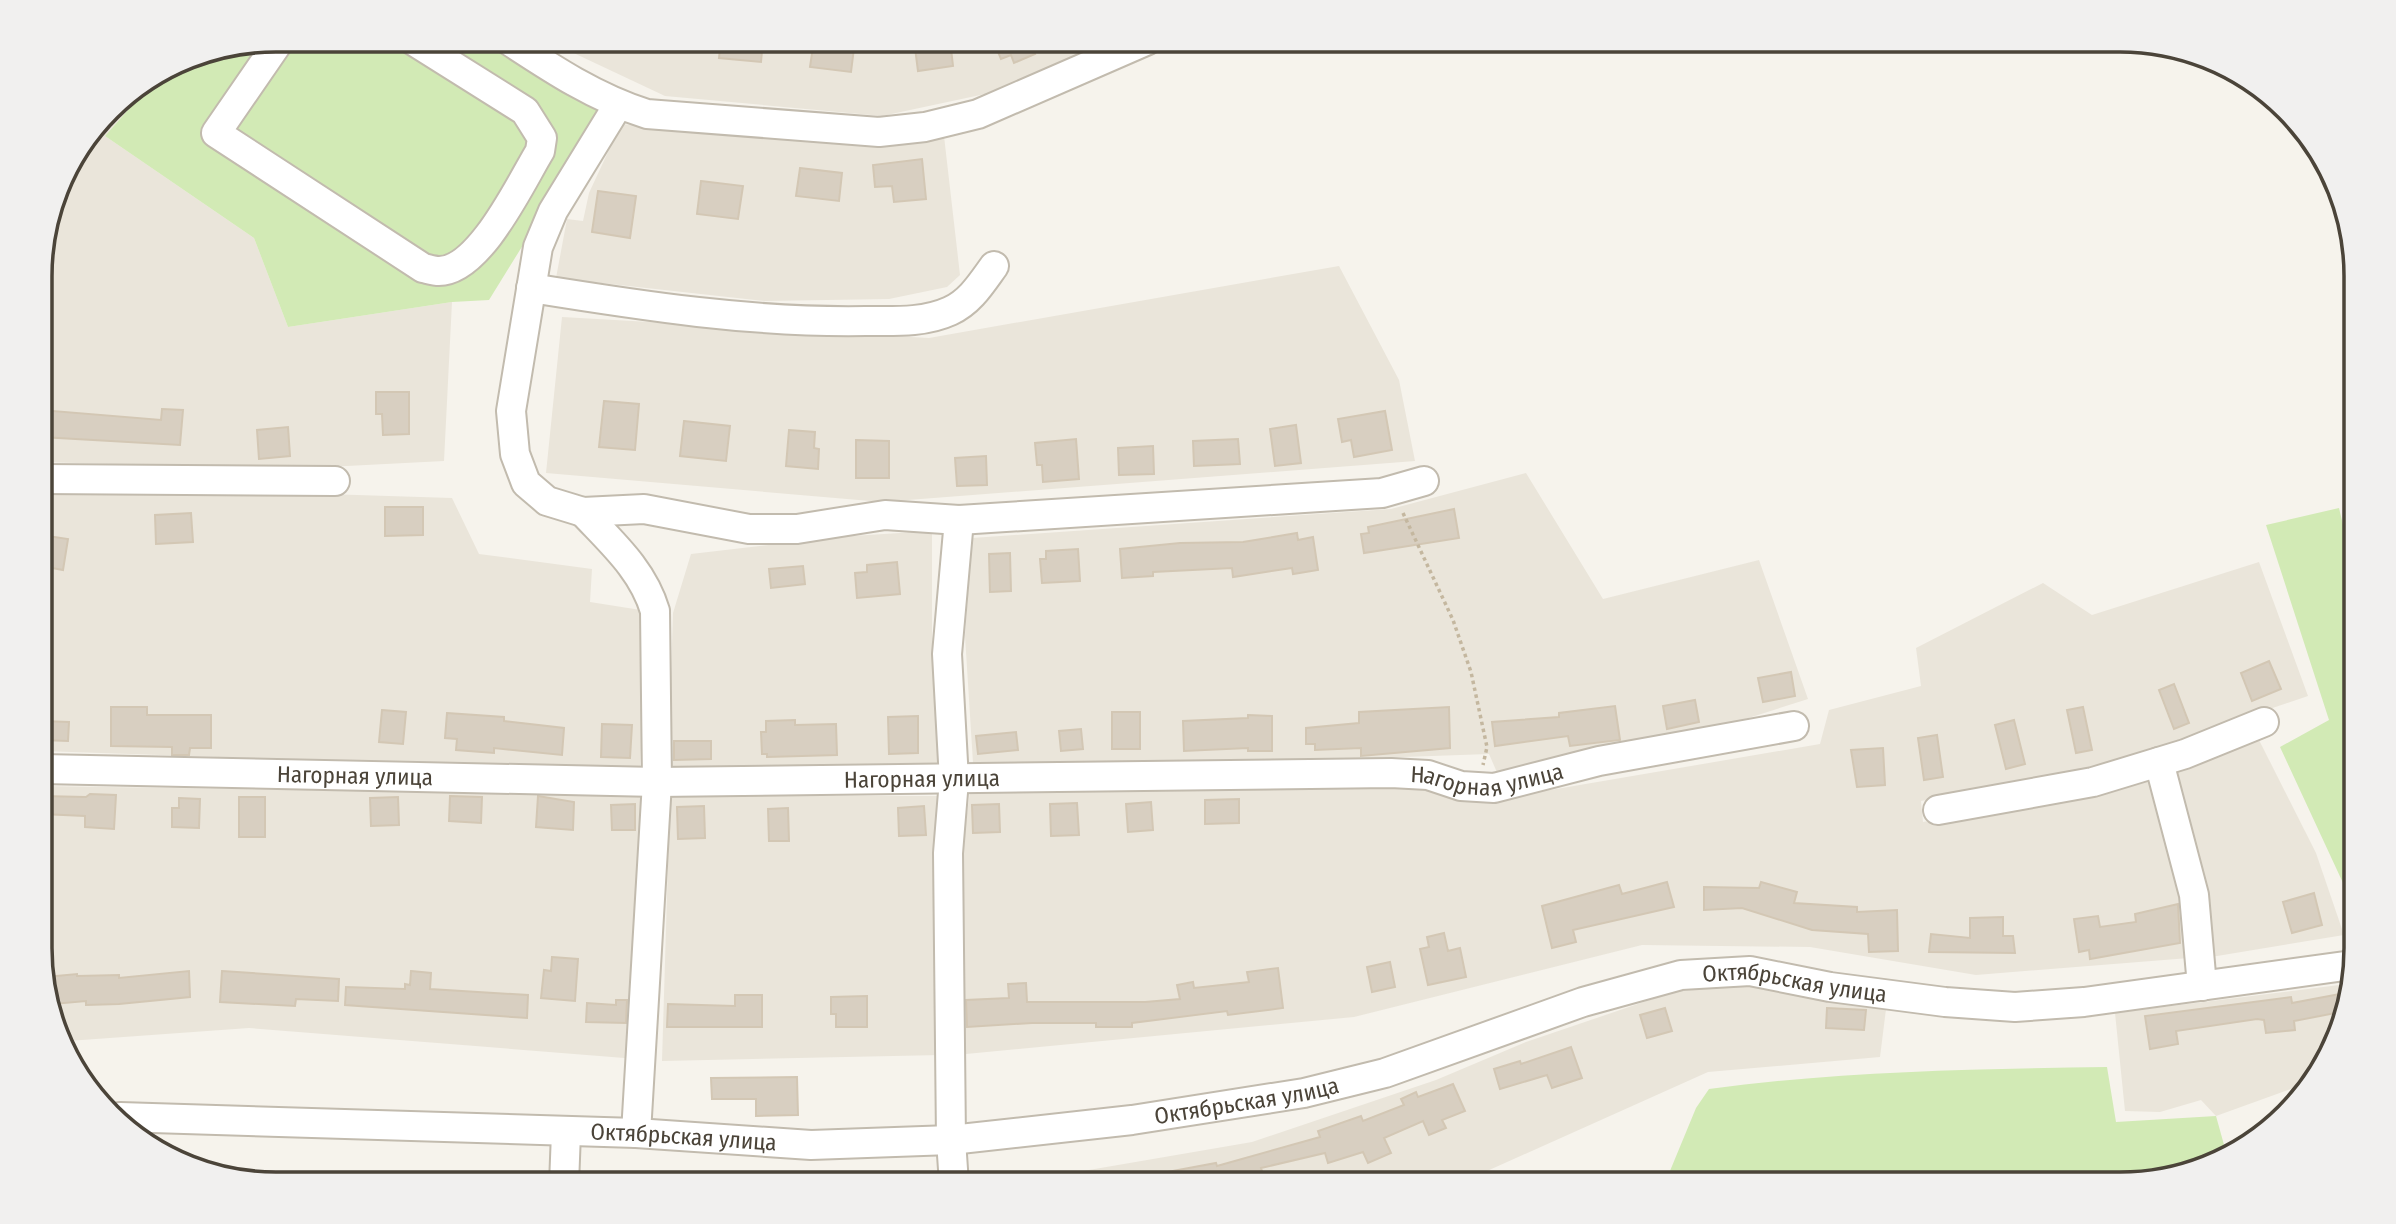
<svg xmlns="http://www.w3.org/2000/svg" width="2396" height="1224" font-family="'Fira Sans Condensed',sans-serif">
<rect width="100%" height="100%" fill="#f6f3ec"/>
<g fill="#eae5da">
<polygon points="546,40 1114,40 985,94 882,116 665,96"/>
<polygon points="159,75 105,136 254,238 288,327 452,302 444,461 288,469 41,462 41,260 65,172 120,99"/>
<polygon points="621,124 870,147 944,136 960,275 947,287 889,299 765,301 556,278 567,219 583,221 589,193"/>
<polygon points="1339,266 1399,380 1415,461 882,502 546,473 562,317 929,338"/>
<polygon points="1526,473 1603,599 1759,560 1808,699 1739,721 1499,777 1489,754 1317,760 973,763 965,636 972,538 1391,509"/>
<polygon points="41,485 452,498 479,554 592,569 590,602 647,611 640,771 42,751"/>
<polygon points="932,531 932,657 940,767 668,771 673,613 691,554 836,537"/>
<polygon points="2259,562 2308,696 2092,769 1921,801 1923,822 2155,779 2181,880 2189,958 1976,975 1810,947 1642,945 1354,1017 966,1054 960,867 970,791 1423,785 1480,802 1820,744 1829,710 1921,686 1916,648 2043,583 2092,615"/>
<polygon points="2258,738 2316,853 2344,935 2211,957 2171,774"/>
<polygon points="42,786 647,795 637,1059 249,1028 68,1041 42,979"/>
<polygon points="670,796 940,796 941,1055 662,1061"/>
<polygon points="2347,984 2332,1052 2302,1085 2216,1116 2201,1100 2160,1112 2125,1111 2115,1013"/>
<polygon points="1748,986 1886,1009 1880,1057 1708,1072 1467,1180 1467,1183 1007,1184 1252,1142 1436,1080 1526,1042 1676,991"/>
</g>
<g fill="#d2eab5">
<polygon points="276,40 487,40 604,114 489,300 452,302 288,327 254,238 105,136 159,75 186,58"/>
<polygon points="2339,508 2355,575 2356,911 2280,747 2329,720 2266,525"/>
<path d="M2107,1067L2116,1122L2216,1116L2226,1152L2135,1183H1665L1696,1108L1709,1089C1842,1071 1974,1069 2107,1067Z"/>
</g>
<g fill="#d8cfc1" stroke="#d3c7b4" stroke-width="2">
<polygon points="721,40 763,40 761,62 719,58"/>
<polygon points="814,40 855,40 851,72 810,67"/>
<polygon points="914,40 950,40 953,66 918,71"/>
<polygon points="993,40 1043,40 1031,46 1035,54 1014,63 1011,55 1001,59"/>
<polygon points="922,159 926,199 894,202 892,186 875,187 873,165"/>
<polygon points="800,168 842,173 839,201 796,196"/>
<polygon points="701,181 743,186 738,219 697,214"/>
<polygon points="598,191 636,196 630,238 592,232"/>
<polygon points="376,392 409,392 409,434 383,435 382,414 376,414"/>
<polygon points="604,401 639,404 635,450 599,447"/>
<polygon points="162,409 183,410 180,445 41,437 41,410 161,420"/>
<polygon points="1385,411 1392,450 1354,457 1351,440 1342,442 1338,419"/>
<polygon points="684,421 730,426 726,461 680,456"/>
<polygon points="1296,425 1301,463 1275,466 1270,429"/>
<polygon points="288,427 290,456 259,459 257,430"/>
<polygon points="789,430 815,432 814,448 819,449 818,469 786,466"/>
<polygon points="1076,439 1079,479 1043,482 1042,465 1037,465 1035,443"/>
<polygon points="1238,439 1240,464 1194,466 1193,441"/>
<polygon points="856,440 889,441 889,478 856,478"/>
<polygon points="1153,446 1154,474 1119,475 1118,448"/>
<polygon points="986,456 987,485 957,486 955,458"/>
<polygon points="385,507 423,507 423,535 385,536"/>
<polygon points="1454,509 1459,538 1364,553 1361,534 1369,533 1368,527"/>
<polygon points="191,513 193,542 156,544 155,515"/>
<polygon points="1297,533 1298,540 1313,537 1318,570 1293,574 1292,568 1233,577 1232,568 1153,572 1153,576 1122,578 1120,549 1180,543 1243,542"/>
<polygon points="41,535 68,539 63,570 41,566"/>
<polygon points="1078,549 1080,581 1042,583 1040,559 1046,559 1046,551"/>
<polygon points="1010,553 1011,591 990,592 989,554"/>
<polygon points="897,562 900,594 857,598 855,573 867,572 867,565"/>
<polygon points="803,566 805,584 771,588 769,569"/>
<polygon points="2269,661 2281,689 2252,701 2241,673"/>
<polygon points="1791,672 1795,696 1763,702 1758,678"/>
<polygon points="2174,684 2189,723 2174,729 2159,690"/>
<polygon points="1695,700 1699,722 1667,729 1663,706"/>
<polygon points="1615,706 1620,740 1570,746 1568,736 1495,746 1492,722 1559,717 1559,713"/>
<polygon points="111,707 147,707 147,715 211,715 211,748 190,748 189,755 172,755 172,747 111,746"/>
<polygon points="1449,707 1450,748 1361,756 1361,748 1315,750 1315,744 1306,744 1306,728 1359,723 1359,712"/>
<polygon points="2083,707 2092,750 2076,753 2067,710"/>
<polygon points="382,710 406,712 403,744 379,742"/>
<rect x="1112" y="712" width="28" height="37"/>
<polygon points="447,713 504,717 504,721 564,728 562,755 494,748 494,753 456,750 457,739 445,738"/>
<polygon points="1248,715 1272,716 1272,751 1248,751 1248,748 1184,751 1183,721 1248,718"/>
<polygon points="918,716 918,753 889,754 888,717"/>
<polygon points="795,720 795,725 836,724 837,755 767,757 767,754 762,754 761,732 766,732 766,721"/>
<polygon points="2014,720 2025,764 2006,769 1995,725"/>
<polygon points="42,721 69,722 68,741 42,740"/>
<polygon points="602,724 632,725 630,758 601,757"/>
<polygon points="1081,729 1083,749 1061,751 1059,731"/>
<polygon points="1016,732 1018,750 978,754 976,736"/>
<polygon points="1937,735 1943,777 1924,780 1918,738"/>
<polygon points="674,741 711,741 711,759 674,760"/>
<polygon points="1883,748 1885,785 1857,787 1851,750"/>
<polygon points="90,794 116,795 114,829 85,827 85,816 42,814 42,796 86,797"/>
<polygon points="450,796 482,797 481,823 449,821"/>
<polygon points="538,796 574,802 573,830 536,827"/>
<rect x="239" y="797" width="26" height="40"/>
<polygon points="398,797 399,825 371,826 370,798"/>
<polygon points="179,798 200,799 199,828 172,827 172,808 179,808"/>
<polygon points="1239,799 1239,823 1205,824 1205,800"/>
<polygon points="1151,802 1153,830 1128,832 1126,804"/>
<polygon points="1077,803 1079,835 1051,836 1050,804"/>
<polygon points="635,804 635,830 612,830 611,805"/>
<polygon points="999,804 1000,832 973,833 972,805"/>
<polygon points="704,806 705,838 678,839 677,807"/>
<polygon points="924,806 926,835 899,836 898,808"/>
<polygon points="788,808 789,841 769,841 768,809"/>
<polygon points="1667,882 1674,907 1573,930 1576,942 1552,948 1542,906 1619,885 1622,894"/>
<polygon points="1761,882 1797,892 1794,903 1857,907 1857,912 1897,910 1898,951 1869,952 1868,934 1812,930 1742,908 1704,910 1704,887 1759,888"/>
<polygon points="2314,893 2322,925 2292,933 2283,902"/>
<polygon points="2178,904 2180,943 2090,959 2089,950 2079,952 2074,919 2098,916 2100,927 2136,922 2135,914"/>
<polygon points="2003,917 2003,936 2013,936 2015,953 1929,952 1931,934 1970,938 1970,918"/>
<polygon points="1444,933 1448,951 1460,948 1466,977 1428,985 1420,949 1429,947 1427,937"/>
<polygon points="552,957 578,959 575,1001 541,998 544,970 551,971"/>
<polygon points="1390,962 1395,987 1372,992 1367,967"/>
<polygon points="1278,968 1283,1008 1228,1015 1227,1011 1132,1023 1132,1027 1096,1027 1096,1023 1032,1023 967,1027 966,1000 1009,998 1008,984 1026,983 1027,1002 1145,1002 1180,999 1177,985 1193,982 1194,988 1249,982 1247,972"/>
<polygon points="189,971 190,997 119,1004 86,1005 86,1001 53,1004 47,990 46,977 77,974 77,976 119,975 119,978"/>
<polygon points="222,971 339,979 338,1001 296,999 295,1006 220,1002"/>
<polygon points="411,971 431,973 430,989 528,995 527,1018 345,1005 346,987 405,989 405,984 410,985"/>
<polygon points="2345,993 2341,1012 2294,1021 2295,1030 2266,1033 2264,1020 2257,1019 2176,1031 2178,1044 2150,1049 2145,1016 2291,997 2292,1003"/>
<polygon points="735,995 762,995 762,1027 667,1027 668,1004 735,1006"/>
<polygon points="867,996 867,1027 836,1027 836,1014 831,1014 831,997"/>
<polygon points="616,1000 627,1000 626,1023 586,1022 587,1003 616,1005"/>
<polygon points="1665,1008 1672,1031 1647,1038 1640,1015"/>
<polygon points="1827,1008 1866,1010 1864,1030 1826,1028"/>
<polygon points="1571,1047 1582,1078 1552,1088 1547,1075 1500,1089 1494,1069 1520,1061 1521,1064"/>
<polygon points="797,1077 798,1115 756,1116 756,1099 712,1099 711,1078"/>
<polygon points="1453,1084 1465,1111 1442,1120 1446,1128 1429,1135 1423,1121 1384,1138 1391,1153 1368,1163 1363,1152 1328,1163 1325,1153 1261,1168 1262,1171 1221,1184 1152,1184 1151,1175 1216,1163 1217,1166 1320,1137 1318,1131 1361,1116 1363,1121 1404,1105 1401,1099 1416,1092 1418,1097"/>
</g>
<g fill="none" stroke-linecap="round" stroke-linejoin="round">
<defs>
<g id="minor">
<path d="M280,40L216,133L423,268C428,269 434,271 439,271C480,271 521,182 540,151L542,138L525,111L412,40"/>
<path d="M508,40C552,69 596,98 647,114L879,132L925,127L978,114L1148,40"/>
<polyline points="618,105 553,211 538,247 511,411 515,454 526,483 547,501 583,512 644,509 749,529 797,529 885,515 959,520 1382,493 1424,481"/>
<path d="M531,288C643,306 753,323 866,321C893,321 924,323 950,311C970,302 981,284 994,266"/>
<polyline points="41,479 335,481"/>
<path d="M583,512C612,543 643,570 655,611L657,782L636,1133"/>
<polyline points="2159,762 2194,895 2202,986"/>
<path id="s1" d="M42,769L657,782L1391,773L1428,775L1461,786L1494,788L1599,761L1794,726"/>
<polyline points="1938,810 2093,782 2185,754 2264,722"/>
<path id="s2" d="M120,1117L636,1133L811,1145L951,1140L1132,1120L1304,1093L1385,1073L1583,1002L1681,975L1750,971L1830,987L1945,1002L2015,1007L2084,1002L2352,965"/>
<polyline points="564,1184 566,1133"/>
<polyline points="954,1184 951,1140 948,853 954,780 947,654 959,520"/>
</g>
</defs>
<use href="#minor" stroke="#c2bbae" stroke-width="32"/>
<polyline stroke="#c4b79f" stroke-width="3.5" stroke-dasharray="3.5 3.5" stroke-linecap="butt" points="1403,513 1453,620 1471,672 1487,747 1483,765"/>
<use href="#minor" stroke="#fff" stroke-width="28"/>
</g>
<g text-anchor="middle" stroke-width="5" stroke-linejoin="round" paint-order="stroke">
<g font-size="23" fill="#4b4439" stroke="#fff">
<text dy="8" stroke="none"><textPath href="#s1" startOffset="1447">Нагорная улица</textPath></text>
<text dy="8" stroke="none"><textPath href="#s1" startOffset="313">Нагорная улица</textPath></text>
<text dy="8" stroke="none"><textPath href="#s1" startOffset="880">Нагорная улица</textPath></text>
<text dy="8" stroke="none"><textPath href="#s2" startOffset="1698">Октябрьская улица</textPath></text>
<text dy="8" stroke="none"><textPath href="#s2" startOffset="1130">Октябрьская улица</textPath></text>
<text dy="8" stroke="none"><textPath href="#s2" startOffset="564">Октябрьская улица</textPath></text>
</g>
</g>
<path d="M0 0H2396V1224H0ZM276 52H2120A224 224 0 0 1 2344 276V948A224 224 0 0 1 2120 1172H276A224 224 0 0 1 52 948V276A224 224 0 0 1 276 52Z" fill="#f1f0ef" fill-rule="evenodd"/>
<path fill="none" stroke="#4b4439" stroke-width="3.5" d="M276 52H2120A224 224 0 0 1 2344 276V948A224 224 0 0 1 2120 1172H276A224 224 0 0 1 52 948V276A224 224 0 0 1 276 52Z"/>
</svg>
